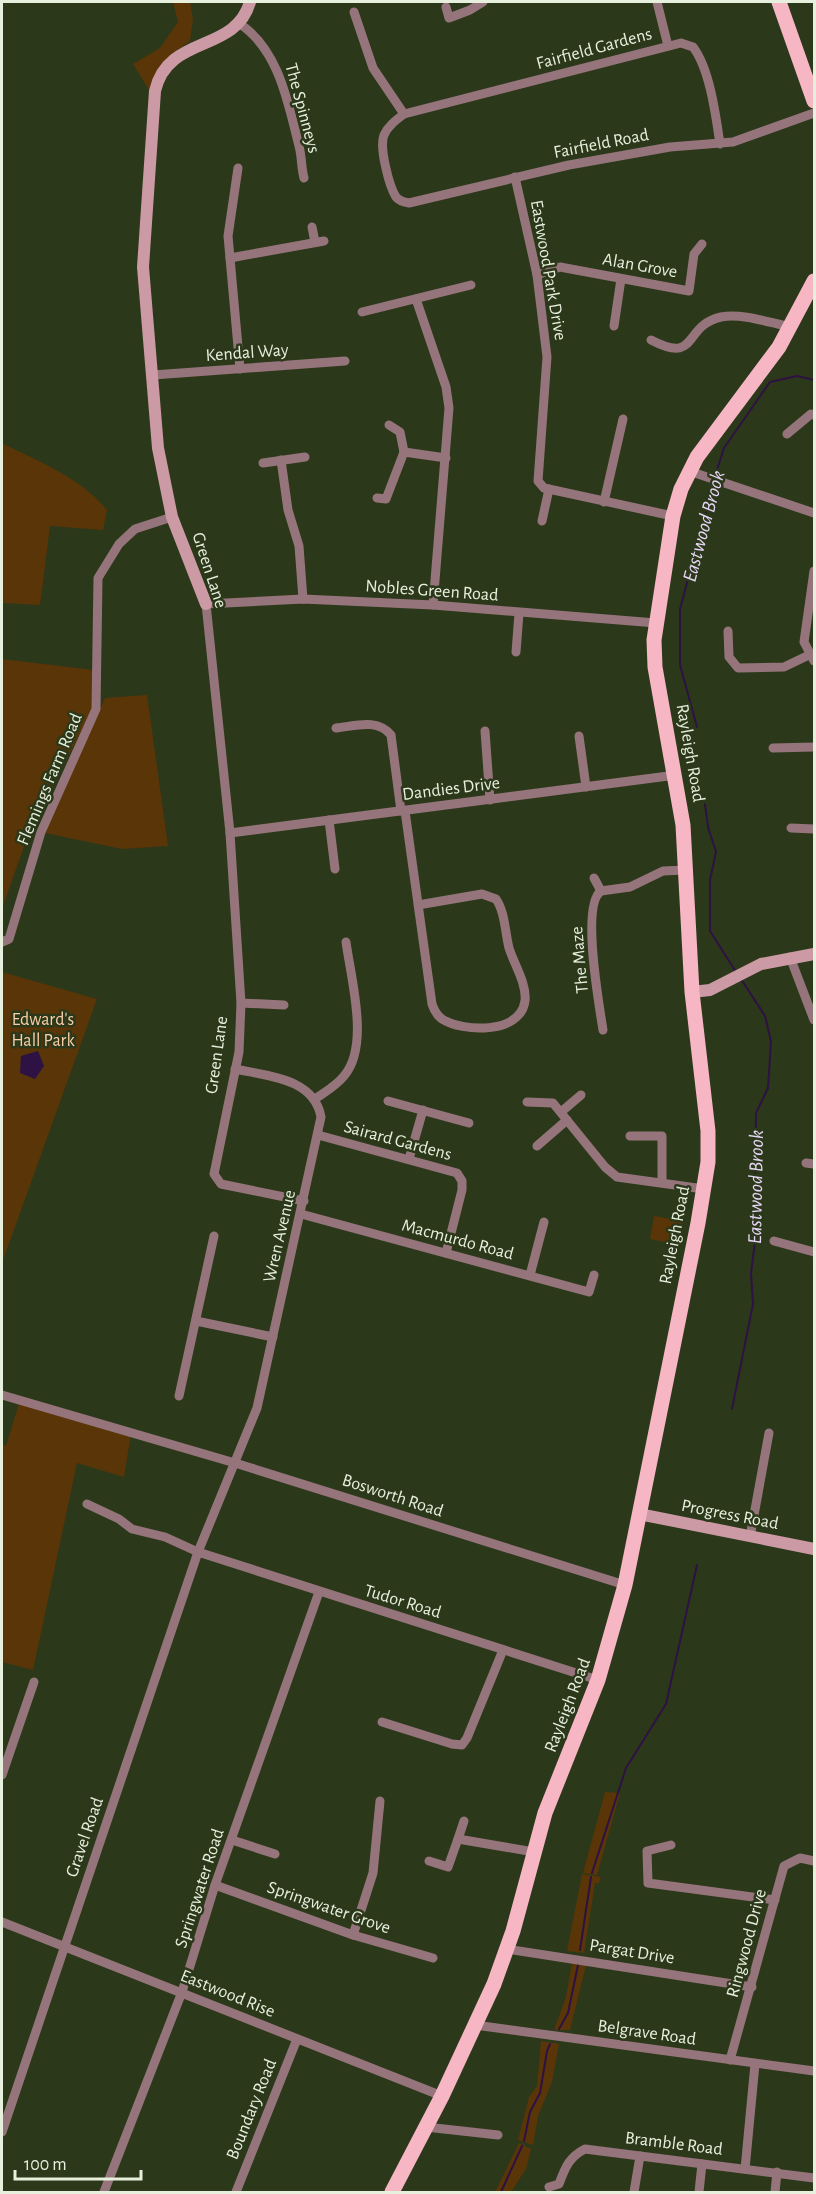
<svg xmlns="http://www.w3.org/2000/svg" width="816" height="2194" font-family="'Alegreya Sans',sans-serif">
<rect width="100%" height="100%" fill="#2c381a"/>
<g fill="#593508">
<polygon points="173,2 190,2 193,19 190,41 173,53 149,90 133,64 160,48 178,22"/>
<path d="M2,443C39,462 80,477 107,510L103,530L50,526L40,605L2,603Z"/>
<polygon points="2,659 93,670 93,708 28,835 2,909"/>
<polygon points="147,695 168,846 122,849 45,833 105,698"/>
<polygon points="2,972 97,999 2,1263"/>
<polygon points="654,1216 684,1221 679,1245 650,1239"/>
<polygon points="20,1400 131,1434 124,1477 77,1463 33,1670 2,1662 2,1444 6,1446"/>
<polygon points="605,1792 620,1793 597,1875 583,1873"/>
<polygon points="582,1874 601,1877 599,1883 595,1883 584,1953 567,1951"/>
<polygon points="572,1963 586,1965 570,2030 554,2030 566,1997"/>
<polygon points="541,2041 559,2044 552,2082 538,2116 533,2145 518,2140 529,2097 537,2086"/>
<polygon points="519,2143 531,2149 526,2169 511,2192 495,2192"/>
</g>
<polygon fill="#2d1243" points="38,1051 44,1066 35,1079 20,1073 21,1056"/>
<g fill="none" stroke-linecap="round" stroke-linejoin="round">
<g stroke="#2d1243" stroke-width="2">
<polyline points="715,476 724,448 770,382 797,376 814,380"/>
<polyline points="697,727 680,665 680,609 714,482"/>
<polyline points="705,804 708,827 716,852 710,880 710,931 736,972"/>
<polyline points="732,1409 753,1304 751,1273 758,1219 755,1172 756,1113 768,1088 771,1041 765,1016 741,979"/>
<polyline points="592,1873 626,1768 666,1704 697,1565"/>
<polyline points="580,1950 591,1877"/>
<polyline points="559,2029 568,2013 578,1965"/>
<polyline points="524,2141 530,2112 540,2093 547,2051 550,2044"/>
<polyline points="501,2192 522,2146"/>
</g>
<g stroke="#95757b" stroke-width="9">
<polyline points="657,2 668,46"/>
<polyline points="446,7 449,18 470,10 483,2"/>
<polyline points="354,12 373,68 404,114"/>
<path d="M240,24C279,50 288,103 299,146C302,157 301,167 304,178"/>
<path d="M720,144C716,117 710,69 693,47L681,43L404,114C396,120 388,126 384,135C379,147 389,186 396,197C399,201 403,202 409,203L569,165L670,147L733,142L814,113"/>
<polyline points="238,168 228,236 240,369"/>
<polyline points="515,177 537,275 547,357 538,481 544,488 673,516"/>
<polyline points="312,227 315,242"/>
<polyline points="230,258 324,241"/>
<polyline points="537,275 560,267 689,291 694,254 702,244"/>
<polyline points="416,299 446,387 449,408 433,605"/>
<polyline points="362,312 471,285"/>
<polyline points="614,326 621,279"/>
<path d="M651,340C699,365 682,326 721,317C743,313 770,323 791,327"/>
<polyline points="153,375 345,361"/>
<polyline points="389,425 400,432 404,452"/>
<polyline points="787,434 811,414 814,415"/>
<polyline points="281,460 288,510 299,546 303,599"/>
<polyline points="263,463 305,457"/>
<polyline points="689,471 814,513"/>
<polyline points="377,498 386,499 404,452 446,458"/>
<polyline points="604,502 623,419"/>
<polyline points="542,521 549,489"/>
<polyline points="814,571 804,642 814,661"/>
<polyline points="728,631 729,657 738,668 784,667 809,655"/>
<polyline points="516,652 519,613"/>
<path d="M336,728C356,726 377,718 391,735L401,811"/>
<polyline points="485,731 490,800"/>
<polyline points="579,736 586,787"/>
<polyline points="773,748 814,747"/>
<path d="M405,811L432,1004C434,1010 436,1015 442,1019C462,1032 520,1035 525,1001C527,984 514,964 509,948C505,932 505,912 496,899L482,894L418,905"/>
<polyline points="329,820 335,869"/>
<polyline points="791,828 814,829"/>
<polyline points="230,833 676,775"/>
<polyline points="594,878 601,891"/>
<polyline points="2,942 9,939 41,832 96,709 98,578 119,544 135,529 172,517"/>
<polyline points="790,957 814,1020"/>
<polyline points="241,1003 284,1005"/>
<path d="M603,1030C599,1004 581,905 601,891L630,887L663,871L686,870"/>
<path d="M315,1099C325,1092 336,1086 344,1076C370,1046 351,979 346,942"/>
<polyline points="388,1101 469,1123"/>
<polyline points="527,1102 553,1103 605,1167 617,1177 704,1189"/>
<polyline points="561,1112 581,1095"/>
<polyline points="318,1135 457,1173 462,1181 462,1190 446,1253"/>
<polyline points="630,1136 662,1136 662,1182"/>
<polyline points="537,1146 567,1120"/>
<polyline points="409,1159 423,1110"/>
<polyline points="806,1163 814,1164"/>
<polyline points="304,1201 221,1184 214,1174 239,1052 241,1003 230,833 206,604 303,599 433,605 656,623"/>
<polyline points="301,1214 589,1292 594,1275"/>
<polyline points="774,1241 814,1252"/>
<polyline points="530,1275 544,1222"/>
<polyline points="196,1321 273,1337"/>
<polyline points="2,1395 235,1463 625,1585"/>
<polyline points="179,1396 214,1236"/>
<path d="M87,1504L119,1519L132,1529L165,1537L198,1552L257,1408L321,1117C314,1078 267,1076 235,1069"/>
<polyline points="750,1537 769,1433"/>
<polyline points="382,1722 452,1744 462,1745 467,1738 503,1650"/>
<polyline points="2,1775 34,1682"/>
<polyline points="458,1839 464,1821"/>
<polyline points="232,1840 275,1854"/>
<polyline points="671,1845 647,1851 648,1883 775,1900"/>
<polyline points="429,1861 448,1867 458,1839 534,1852"/>
<polyline points="215,1885 353,1935 433,1958"/>
<polyline points="2,1922 442,2096"/>
<polyline points="353,1935 373,1873 380,1801"/>
<polyline points="506,1949 752,1987"/>
<polyline points="475,2025 814,2071"/>
<polyline points="730,2060 784,1866 800,1858 814,1861"/>
<polyline points="426,2127 498,2135"/>
<polyline points="2,2132 198,1552 598,1680"/>
<polyline points="745,2169 755,2064"/>
<path d="M549,2187L559,2184C565,2168 569,2157 585,2149L814,2178"/>
<polyline points="104,2192 182,1992 215,1885 319,1592"/>
<polyline points="236,2192 297,2039"/>
<polyline points="634,2192 640,2156"/>
<polyline points="699,2192 702,2164"/>
<polyline points="775,2192 777,2172"/>
</g>
<g stroke="#cc9aa4" stroke-width="12">
<path d="M206,604L172,517L158,448L143,267L155,91C168,34 235,54 250,2"/>
<polyline points="692,992 710,990 761,964 814,954"/>
<polyline points="639,1514 814,1549"/>
</g>
<g stroke="#f6b6c3" stroke-width="15">
<polyline points="779,2 814,101"/>
<polyline points="392,2192 442,2096 494,1984 513,1931 545,1813 598,1680 625,1585 698,1223 708,1162 708,1131 692,992 683,825 655,667 654,640 673,516 681,489 697,457 779,347 814,281"/>
</g>
</g>
<g text-anchor="middle" stroke-width="5" stroke-linejoin="round" paint-order="stroke">
<g font-size="18" fill="#e7efdd" stroke="#2c381a">
<text transform="translate(594 48) rotate(-15)" y="6">Fairfield Gardens</text>
<text transform="translate(303 108) rotate(75)" y="6">The Spinneys</text>
<text transform="translate(601 143) rotate(-11)" y="6">Fairfield Road</text>
<text transform="translate(640 265) rotate(10)" y="6">Alan Grove</text>
<text transform="translate(549 270) rotate(80)" y="6">Eastwood Park Drive</text>
<text transform="translate(247 352) rotate(-4)" y="6">Kendal Way</text>
<text transform="translate(210 570) rotate(72)" y="6">Green Lane</text>
<text transform="translate(432 590) rotate(4)" y="6">Nobles Green Road</text>
<text transform="translate(691 753) rotate(80)" y="6">Rayleigh Road</text>
<text transform="translate(49 779) rotate(-67)" y="6">Flemings Farm Road</text>
<text transform="translate(451 788) rotate(-7)" y="6">Dandies Drive</text>
<text transform="translate(579 960) rotate(-95)" y="6">The Maze</text>
<text transform="translate(216 1055) rotate(-82)" y="6">Green Lane</text>
<text transform="translate(398 1140) rotate(15)" y="6">Sairard Gardens</text>
<text transform="translate(674 1235) rotate(-79)" y="6">Rayleigh Road</text>
<text transform="translate(279 1236) rotate(-77)" y="6">Wren Avenue</text>
<text transform="translate(458 1239) rotate(15)" y="6">Macmurdo Road</text>
<text transform="translate(393 1495) rotate(18)" y="6">Bosworth Road</text>
<text transform="translate(730 1514) rotate(11)" y="6">Progress Road</text>
<text transform="translate(403 1601) rotate(17)" y="6">Tudor Road</text>
<text transform="translate(567 1705) rotate(-69)" y="6">Rayleigh Road</text>
<text transform="translate(84 1837) rotate(-71)" y="6">Gravel Road</text>
<text transform="translate(199 1888) rotate(-72)" y="6">Springwater Road</text>
<text transform="translate(329 1907) rotate(19)" y="6">Springwater Grove</text>
<text transform="translate(746 1943) rotate(-75)" y="6">Ringwood Drive</text>
<text transform="translate(632 1951) rotate(9)" y="6">Pargat Drive</text>
<text transform="translate(228 1993) rotate(22)" y="6">Eastwood Rise</text>
<text transform="translate(647 2032) rotate(8)" y="6">Belgrave Road</text>
<text transform="translate(251 2109) rotate(-68)" y="6">Boundary Road</text>
<text transform="translate(674 2143) rotate(7)" y="6">Bramble Road</text>
</g>
<g font-size="18" fill="#f9cfa7" stroke="#2c381a">
<text x="43" y="1025">Edward's<tspan x="43" dy="21">Hall Park</tspan></text>
</g>
<g font-size="20" font-style="italic" fill="#e6d7f8" stroke="#2c381a">
<text transform="translate(703 526) rotate(-75)" y="7">Eastwood Brook</text>
<text transform="translate(755 1187) rotate(-89)" y="7">Eastwood Brook</text>
</g>
</g>
<rect width="816" height="2194" fill="none" stroke="#e7efdd" stroke-width="6"/>
<path d="M15 2170v9h126v-9" fill="none" stroke="#e7efdd" stroke-width="3"/>
<text x="24" y="2170" font-size="18" fill="#e7efdd" stroke="#2c381a" stroke-width="4.5" paint-order="stroke">100 m</text>
</svg>
